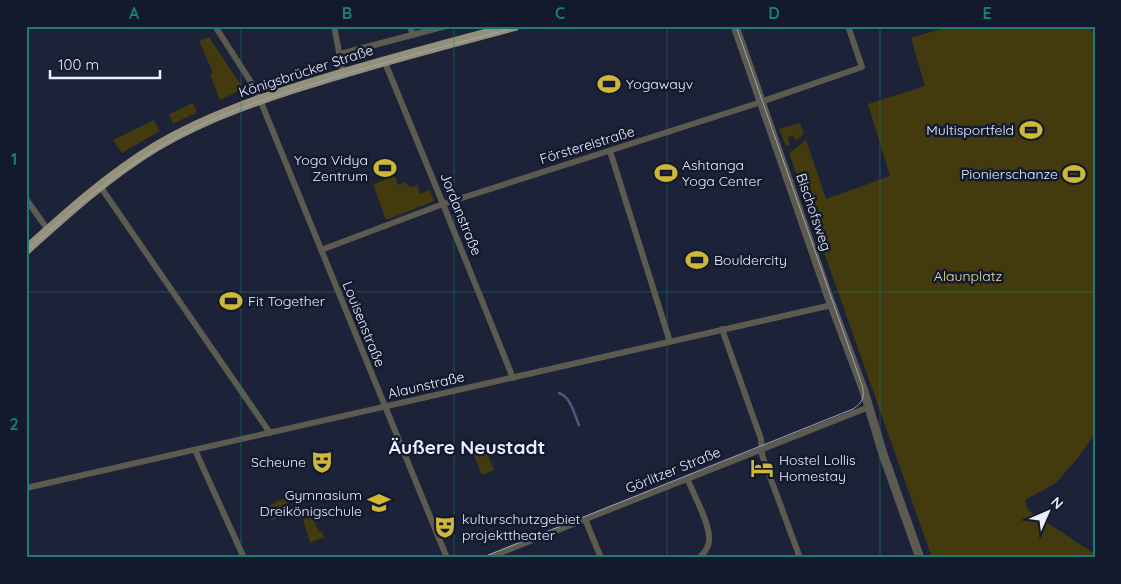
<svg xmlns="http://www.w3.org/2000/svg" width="1121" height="584" font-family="Quicksand,sans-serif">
<rect width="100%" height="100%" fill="#1c2338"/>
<g fill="#433a0d">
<polygon points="950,26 1090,26 1095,39 1095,433 1080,455 1056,483 1025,500 1028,510 1095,554 1095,558 932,558 789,153 806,140 826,199 890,176 868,104 925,86 911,38"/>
<polygon points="209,37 241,85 241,90 220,100 210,75 213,73 199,41"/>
<polygon points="193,103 197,112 173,124 169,114"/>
<polygon points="154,120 160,131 122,153 113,140"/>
<polygon points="800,123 804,134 796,141 793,135 788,138 790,145 786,146 779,129"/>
<polygon points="395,176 398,185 406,182 408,186 411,187 417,185 420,194 430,190 434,201 386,220 373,184"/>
<polygon points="484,446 494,470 482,475 472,451"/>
<polygon points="285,498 291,511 272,520 266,507"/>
<polygon points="312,516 319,532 322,532 324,537 310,543 303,519"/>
</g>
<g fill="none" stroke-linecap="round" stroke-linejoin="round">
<path stroke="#4b597f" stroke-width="2.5" d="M559,393C571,397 574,414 579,425"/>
<g stroke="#5d5a4f" stroke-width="6">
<polyline points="215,26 256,90 447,558"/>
<polyline points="334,26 343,73"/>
<polyline points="410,26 413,35"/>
<polyline points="340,54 446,26"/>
<polyline points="384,60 443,204 513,378"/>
<polyline points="610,151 670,342"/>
<polyline points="100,186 270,433"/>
<polyline points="26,199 48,230"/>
<polyline points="321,250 443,204 752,105 862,67 848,26"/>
<polyline points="722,329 761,439 762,455 800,558"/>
<polyline points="195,450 244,558"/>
<path d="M687,478C693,493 709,522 709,537C710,546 705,552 699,558"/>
<polyline points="26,488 832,305"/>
<polyline points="585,519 601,558"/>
<polyline points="487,558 869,407"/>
</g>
<polyline stroke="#5d5a4f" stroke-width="9" points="735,26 828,295 864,391 883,454 920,558"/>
<path stroke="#959079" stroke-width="10" d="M26,250C67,213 109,175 157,146C208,116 265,97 321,80C385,60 450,43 515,26"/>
<g stroke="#9fa5b6" stroke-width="1">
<path d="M26,251C71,211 117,171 170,141C215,115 264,99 313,84C382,62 451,45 521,26"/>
<path d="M481,558L853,409C863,403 865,396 862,385L736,26"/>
</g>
</g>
<path fill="none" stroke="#1a7c75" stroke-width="1" stroke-opacity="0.55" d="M241,26V558M454,26V558M667,26V558M880,26V558M26,292H1095"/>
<defs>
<symbol id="stadium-bare" viewBox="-9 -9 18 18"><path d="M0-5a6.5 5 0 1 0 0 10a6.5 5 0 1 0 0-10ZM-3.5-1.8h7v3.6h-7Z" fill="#d0b837" stroke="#131a2d" stroke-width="2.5" paint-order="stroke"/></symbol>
<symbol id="theatre-bare" viewBox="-9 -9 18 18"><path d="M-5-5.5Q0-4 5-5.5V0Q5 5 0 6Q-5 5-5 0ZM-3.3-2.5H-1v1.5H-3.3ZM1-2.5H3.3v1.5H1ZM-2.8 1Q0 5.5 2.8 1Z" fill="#d0b837" stroke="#131a2d" stroke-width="2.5" paint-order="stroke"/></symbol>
<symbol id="hotel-bare" viewBox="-9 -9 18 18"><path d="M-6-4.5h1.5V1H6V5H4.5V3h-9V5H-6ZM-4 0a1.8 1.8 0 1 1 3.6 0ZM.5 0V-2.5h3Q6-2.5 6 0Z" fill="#d0b837" stroke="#131a2d" stroke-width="2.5" paint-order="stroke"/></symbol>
<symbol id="school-bare" viewBox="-9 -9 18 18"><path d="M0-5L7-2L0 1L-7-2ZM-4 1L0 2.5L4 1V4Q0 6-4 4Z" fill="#d0b837" stroke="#131a2d" stroke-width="2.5" paint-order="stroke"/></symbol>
</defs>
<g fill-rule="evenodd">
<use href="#stadium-bare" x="593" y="68" width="32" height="32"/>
<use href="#stadium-bare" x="1015" y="114" width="32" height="32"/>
<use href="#stadium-bare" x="369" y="152" width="32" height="32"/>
<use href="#stadium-bare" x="650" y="157" width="32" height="32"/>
<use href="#stadium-bare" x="1058" y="158" width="32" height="32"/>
<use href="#stadium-bare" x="681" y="244" width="32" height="32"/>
<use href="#stadium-bare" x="215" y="285" width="32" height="32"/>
<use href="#theatre-bare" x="306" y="446" width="32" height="32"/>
<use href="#hotel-bare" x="746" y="452" width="32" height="32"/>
<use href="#school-bare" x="363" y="487" width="32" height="32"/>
<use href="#theatre-bare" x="429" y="511" width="32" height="32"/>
</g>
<g text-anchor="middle" stroke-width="5" stroke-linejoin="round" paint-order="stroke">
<g font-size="14" fill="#e9effd" stroke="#131a2d">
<text transform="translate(306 71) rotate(-18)" y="5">Königsbrücker Straße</text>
<text transform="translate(587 145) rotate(-17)" y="5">Förstereistraße</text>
<text transform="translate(814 212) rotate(71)" y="5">Bischofsweg</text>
<text transform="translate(461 214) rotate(68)" y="5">Jordanstraße</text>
<text transform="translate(364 324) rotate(68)" y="5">Louisenstraße</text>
<text transform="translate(426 385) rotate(-13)" y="5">Alaunstraße</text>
<text transform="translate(673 470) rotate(-22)" y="5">Görlitzer Straße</text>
</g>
<g font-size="14" fill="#e9effd" stroke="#131a2d" text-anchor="start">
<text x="626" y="89">Yogawayv</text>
<text x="1014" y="135" text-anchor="end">Multisportfeld</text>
<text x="368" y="165" text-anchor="end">Yoga Vidya<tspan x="368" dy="16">Zentrum</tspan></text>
<text x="682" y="170">Ashtanga<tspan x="682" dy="16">Yoga Center</tspan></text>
<text x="1058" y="179" text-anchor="end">Pionierschanze</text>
<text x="714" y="265">Bouldercity</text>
<text x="248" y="306">Fit Together</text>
<text x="779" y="465">Hostel Lollis<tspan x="779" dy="16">Homestay</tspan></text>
<text x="306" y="467" text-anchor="end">Scheune</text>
<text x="362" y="500" text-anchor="end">Gymnasium<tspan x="362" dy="16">Dreikönigschule</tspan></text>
<text x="462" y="524">kulturschutzgebiet<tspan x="462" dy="16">projekttheater</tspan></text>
</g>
<g font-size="14" fill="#eedf96" stroke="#131a2d">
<text x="968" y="281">Alaunplatz</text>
</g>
<g font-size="19" font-weight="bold" fill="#e9effd" stroke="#131a2d">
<text x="467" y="454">Äußere Neustadt</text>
</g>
</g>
<rect width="1121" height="584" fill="none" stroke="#131a2d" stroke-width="55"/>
<g transform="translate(1048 512) rotate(45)" stroke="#131a2d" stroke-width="4" paint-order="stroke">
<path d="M0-4L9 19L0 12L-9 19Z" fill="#e9effd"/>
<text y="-8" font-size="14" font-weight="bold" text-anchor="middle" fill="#e9effd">N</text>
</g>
<path d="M50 70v8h110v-8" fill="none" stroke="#e9effd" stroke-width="2.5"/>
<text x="58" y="70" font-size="15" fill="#e9effd" stroke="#131a2d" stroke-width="4" paint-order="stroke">100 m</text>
<rect x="28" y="28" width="1066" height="528" fill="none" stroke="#1a7c75" stroke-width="2"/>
<g font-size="16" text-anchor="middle" font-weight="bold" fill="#1a7c75">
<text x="134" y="19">A</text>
<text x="347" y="19">B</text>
<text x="560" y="19">C</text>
<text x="774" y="19">D</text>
<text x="987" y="19">E</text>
<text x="14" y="165">1</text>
<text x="14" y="430">2</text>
</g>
</svg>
